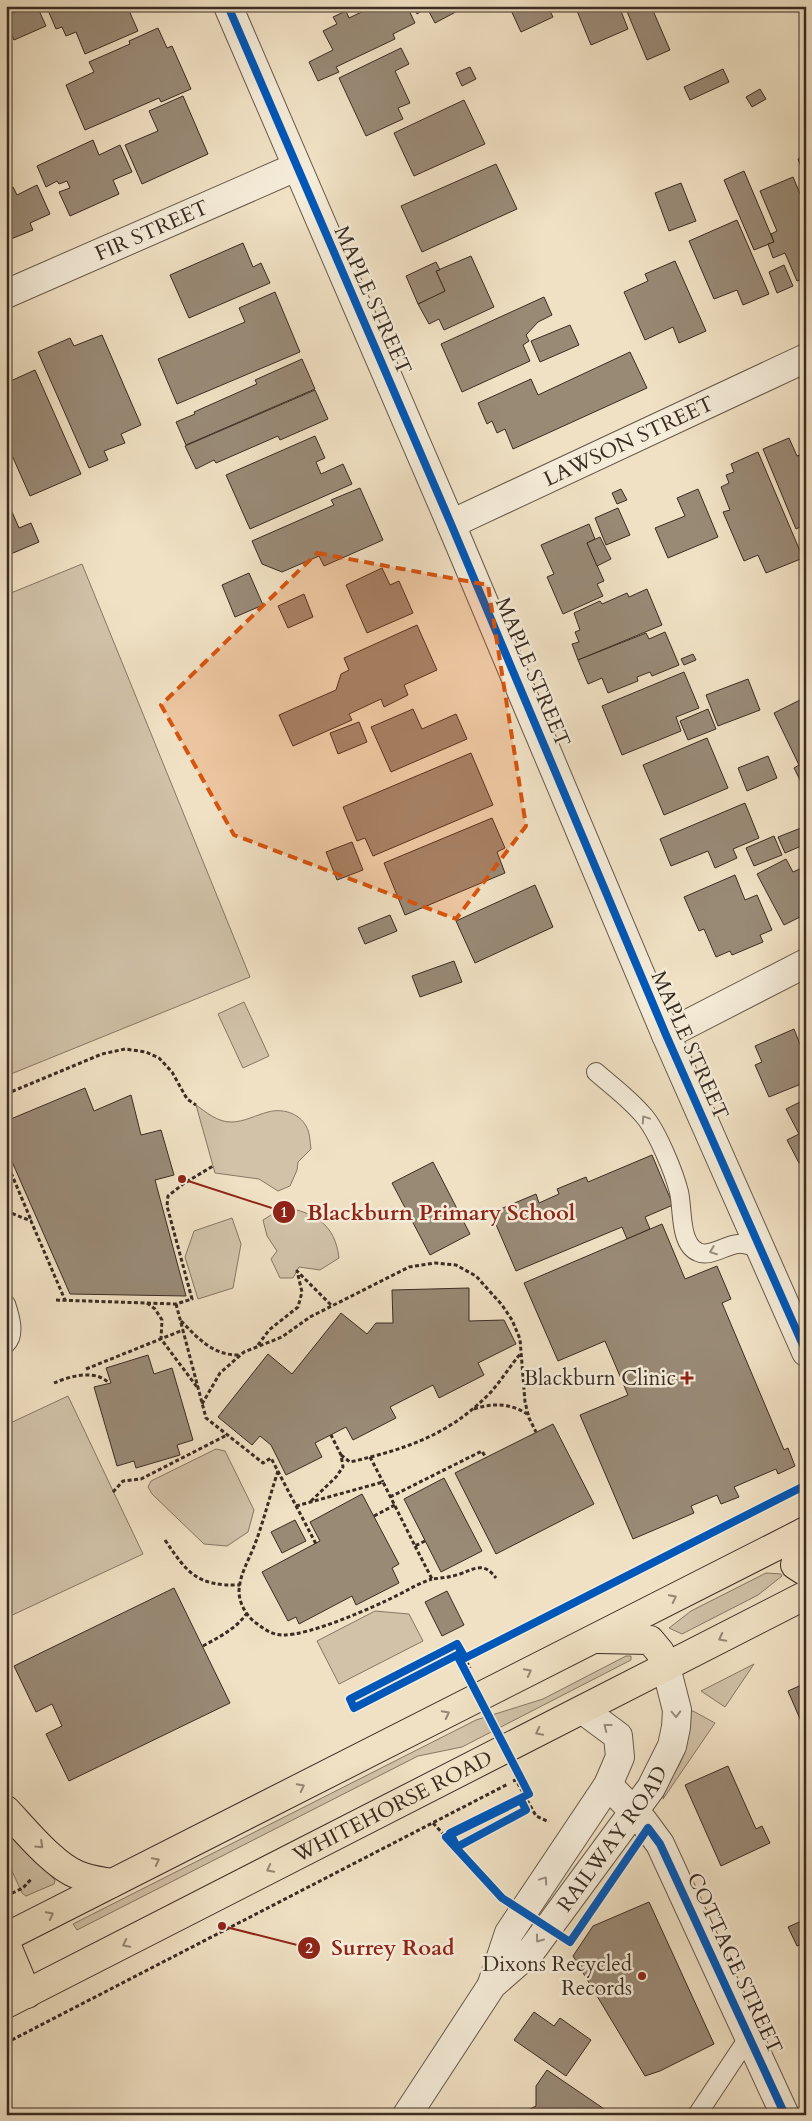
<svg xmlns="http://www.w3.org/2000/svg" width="812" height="2121" font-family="Cardo,serif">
<rect width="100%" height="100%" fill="#f0e1c4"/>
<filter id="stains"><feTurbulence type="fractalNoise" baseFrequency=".004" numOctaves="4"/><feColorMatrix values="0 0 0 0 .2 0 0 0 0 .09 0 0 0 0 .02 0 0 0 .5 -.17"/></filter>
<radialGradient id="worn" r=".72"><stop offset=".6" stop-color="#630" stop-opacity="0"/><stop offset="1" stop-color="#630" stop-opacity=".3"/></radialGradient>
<g fill="#d1c2a8" stroke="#867765">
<polygon points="82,564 250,977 6,1076 6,595"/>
<polygon points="244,1002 269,1056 243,1068 218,1014"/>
<path d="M196,1105C206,1112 217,1122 231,1122C244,1122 256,1115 268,1112C282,1108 299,1113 306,1126C310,1132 310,1142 311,1149L298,1162L297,1170L290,1186L278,1191L259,1179L215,1173Z"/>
<path d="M284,1207C315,1213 335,1224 339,1258L320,1270L299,1267L293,1278H280L271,1259L277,1251L267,1236L263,1220Z"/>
<polygon points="232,1218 241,1244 233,1288 198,1299 185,1257 194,1231"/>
<polygon points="68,1396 143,1554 6,1618 6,1425"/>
<polygon points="216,1449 225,1451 254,1510 248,1532 227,1546 204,1544 152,1494 148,1487 151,1481"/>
<polygon points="766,1573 781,1574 782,1576 758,1595 682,1634 669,1628 691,1611"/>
<polygon points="375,1611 409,1614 423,1641 339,1684 317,1641"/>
<polygon points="626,1656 631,1656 631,1660 462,1747 418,1756 77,1930 73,1924 476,1720 543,1699"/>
<polygon points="754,1664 725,1707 701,1691"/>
<path d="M693,1711L715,1723L663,1799C665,1784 676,1773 682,1759C688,1745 689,1728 690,1712Z"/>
<polygon points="6,1830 55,1880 54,1884 26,1896 22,1893 6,1858"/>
</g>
<g fill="#998a76" stroke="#3a2c22">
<polygon points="30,6 37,6 46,26 14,40 6,22 6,16"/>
<polygon points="50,6 127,6 138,31 85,54 76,32 66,36 62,27 56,29 47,8"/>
<polygon points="374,6 407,6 415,23 393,34 395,39 336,67 339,72 318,81 309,62 333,50 323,31 337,24 333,17 346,11 349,18"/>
<polygon points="413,6 467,6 435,23 427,8 417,14"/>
<polygon points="509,6 561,6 550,11 553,17 521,32"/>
<polygon points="575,6 619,6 628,29 591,45"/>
<polygon points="632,6 651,6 670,50 647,60 626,9"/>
<polygon points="733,6 745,6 735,11"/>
<polygon points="158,28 167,48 172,46 191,89 161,102 159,98 85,130 66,85 94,72 89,62 130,44 129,41"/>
<polygon points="401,48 409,64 395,71 410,103 398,108 403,119 366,136 339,78"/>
<polygon points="470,67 476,79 462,86 456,73"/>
<polygon points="723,69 729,82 690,100 684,87"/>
<polygon points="760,89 766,99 752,107 746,97"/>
<polygon points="183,96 208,154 142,184 125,145 158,131 149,111"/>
<polygon points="464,100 485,144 414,176 394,133"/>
<polygon points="93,140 99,155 120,145 132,172 113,180 119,194 70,216 59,192 70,188 67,181 59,184 57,181 46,187 37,166"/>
<polygon points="806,155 806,178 798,159"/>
<polygon points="496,164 517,209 422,252 401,206"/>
<polygon points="744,171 774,242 754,250 724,180"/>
<polygon points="793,177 806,208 806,278 797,281 785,253 773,258 768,244 774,242 771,234 777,231 760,191"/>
<polygon points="681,183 696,221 669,231 655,193"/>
<polygon points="37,185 50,214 30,223 33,230 6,241 6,190 13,187 17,195"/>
<polygon points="737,220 769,294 743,305 737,290 714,299 689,241"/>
<polygon points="243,243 253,267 261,263 270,283 189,318 170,275"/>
<polygon points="471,256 494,307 444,330 439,319 429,324 418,304 445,291 436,271"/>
<polygon points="675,261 706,331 679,343 673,327 645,340 624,292 648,281 645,274"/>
<polygon points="436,262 440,270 436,271 445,291 418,304 406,276"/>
<polygon points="784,265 793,286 777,293 769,272"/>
<polygon points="275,292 300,352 177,404 158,359 245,322 239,308"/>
<polygon points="544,297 552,315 538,322 526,335 529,341 523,345 530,361 462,392 441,344"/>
<polygon points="570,325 579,345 540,362 531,341"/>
<polygon points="102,335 141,425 121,434 125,443 104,451 108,460 89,468 38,352 70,338 74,346"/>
<polygon points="630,352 647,388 513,449 505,429 497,433 492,421 487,424 478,403 531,379 538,395"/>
<polygon points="302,359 315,389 186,445 176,422 195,414 194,412 257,384 255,380"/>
<polygon points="35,370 81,474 30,496 6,442 6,383"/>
<polygon points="315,390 328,419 280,440 278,436 216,463 214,460 196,469 185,446"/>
<polygon points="315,436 325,458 316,462 321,474 343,464 352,484 250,529 226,475"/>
<polygon points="789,438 797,456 806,453 806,543 800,527 796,529 763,449"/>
<polygon points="758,452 803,558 766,573 758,555 744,561 723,512 730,510 721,487 729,483 726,475 734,472 731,464"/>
<polygon points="360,488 383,540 324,566 319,556 282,572 262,564 252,541 334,505 331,500"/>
<polygon points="621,489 627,500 617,504 612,493"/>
<polygon points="698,489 718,537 668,558 655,528 685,516 677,498"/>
<polygon points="6,498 19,528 31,523 39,542 6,556"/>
<polygon points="618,508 630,535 606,545 595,518"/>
<polygon points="589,524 595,539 587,543 604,581 597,584 603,596 563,614 547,577 554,574 541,545"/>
<polygon points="600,537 611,559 597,566 587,543"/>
<polygon points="382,568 390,585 399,581 413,613 367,633 346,585"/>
<polygon points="249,573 263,605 235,617 222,585"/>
<polygon points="647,589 662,625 578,660 572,644 579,642 575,632 580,630 574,613 600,601 602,604 627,593 629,597"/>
<polygon points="304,594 313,617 288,628 278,606"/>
<polygon points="417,625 437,670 404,685 408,695 384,707 381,699 349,714 352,720 293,746 279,715 336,690 341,674 349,670 344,658"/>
<polygon points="665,632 679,665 652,676 650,672 637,677 638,681 608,693 602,678 588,684 578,660 646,633 649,639"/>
<polygon points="693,654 696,660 684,665 681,659"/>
<polygon points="684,672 699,708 676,717 681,731 622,755 602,706"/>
<polygon points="748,679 760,710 718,726 706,695"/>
<polygon points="806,697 806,792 794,768 799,765 774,713"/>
<polygon points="413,709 422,729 456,714 467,739 391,772 371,727"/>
<polygon points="708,709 716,729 688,740 680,721"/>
<polygon points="359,722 367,742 338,754 330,733"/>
<polygon points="707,738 728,788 664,815 643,765"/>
<polygon points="471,753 493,805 373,856 365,838 357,841 343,807"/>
<polygon points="768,756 777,778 747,791 738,768"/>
<polygon points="745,803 759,838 733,849 737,858 715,868 708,851 671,866 660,839"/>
<polygon points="492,818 505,848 497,852 505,873 405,915 384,863"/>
<polygon points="806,826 806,844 785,853 778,837"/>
<polygon points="774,836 782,855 754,866 746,848"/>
<polygon points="352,842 363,870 337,880 326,852"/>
<polygon points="786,859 793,872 806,866 806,914 784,925 757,874"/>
<polygon points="735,875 745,900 757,895 772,930 760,935 763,942 732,955 730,951 716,957 704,929 699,931 684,897"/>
<polygon points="535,885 553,927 475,963 456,921"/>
<polygon points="390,915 397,931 365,944 358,928"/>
<polygon points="454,961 462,982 420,997 412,976"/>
<polygon points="794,1029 803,1052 806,1051 806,1082 769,1097 755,1065 762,1062 755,1046"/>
<polygon points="85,1088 94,1111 131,1095 141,1135 161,1130 174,1175 155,1180 186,1296 70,1294 6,1148 6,1121"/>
<polygon points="806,1099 806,1160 799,1163 787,1140 799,1134 786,1109"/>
<polygon points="652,1155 673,1205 645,1217 650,1229 627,1239 622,1227 516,1271 491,1213 536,1194 539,1203 559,1194 557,1189 586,1177 588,1182"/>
<polygon points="433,1162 470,1234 430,1255 392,1183"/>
<polygon points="806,1169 806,1180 801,1172"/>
<polygon points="662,1224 685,1279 717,1266 731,1299 722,1303 784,1450 788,1448 795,1466 778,1474 776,1469 734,1487 739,1497 721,1504 717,1495 691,1506 694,1513 633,1539 580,1415 628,1395 605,1341 558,1361 524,1283"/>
<polygon points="469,1288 469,1321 504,1320 516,1344 478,1363 484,1375 439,1398 433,1385 390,1407 396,1418 353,1440 346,1427 315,1443 322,1457 286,1475 271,1445 260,1436 252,1445 218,1417 268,1354 292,1374 341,1313 367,1334 376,1323 393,1323 392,1290"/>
<polygon points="148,1355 154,1374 172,1368 193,1440 177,1445 180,1455 136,1468 134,1461 117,1466 94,1387 111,1383 106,1368"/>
<polygon points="553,1424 594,1504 496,1554 455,1473"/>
<polygon points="444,1478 482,1551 441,1572 404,1499"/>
<polygon points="362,1494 399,1564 392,1568 399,1583 356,1605 352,1596 299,1624 296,1617 288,1621 262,1572 320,1541 310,1522"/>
<polygon points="295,1520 306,1541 282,1553 271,1532"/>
<polygon points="174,1588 230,1703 69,1781 46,1734 62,1726 52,1704 36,1712 14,1666"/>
<polygon points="447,1591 464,1625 442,1636 425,1602"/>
<polygon points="806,1683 806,1733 788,1691"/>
<polygon points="728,1766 756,1829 762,1826 770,1843 721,1866 685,1785"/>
<polygon points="649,1902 714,2044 660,2071 645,2076 573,1956 593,1926"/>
<polygon points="806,1919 806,1943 797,1946 788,1927"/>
<polygon points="534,2012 554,2026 560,2018 591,2040 566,2076 514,2040"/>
<polygon points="547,2070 613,2115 518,2115 536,2106 536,2086"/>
</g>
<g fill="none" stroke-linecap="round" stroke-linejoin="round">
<defs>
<g id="lane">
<path d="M596,1072C612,1086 630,1099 644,1116C657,1131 674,1172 679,1192C683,1208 679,1244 698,1252C709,1258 725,1245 738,1244C745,1243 753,1247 760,1249"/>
<path d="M6,1304C10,1316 16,1335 6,1344"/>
<polyline points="697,2115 750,2035"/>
</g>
<g id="street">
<polyline points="228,6 451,524 666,1035 806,1352"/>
<path id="s1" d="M6,294L296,167"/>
<path id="s2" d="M451,524L806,358"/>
<polyline points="666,1035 806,963"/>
<polyline points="608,1785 643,1821 660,1844 785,2115"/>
<polyline points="492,1984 509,1933 608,1785 620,1757 618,1736 583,1710"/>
<path id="s3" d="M407,2115L492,1985L531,1951L651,1788L672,1746L676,1727L677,1710L666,1667"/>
</g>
<g id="primary">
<polyline points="804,1532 795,1565 806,1572"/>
<polyline points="597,1639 650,1640 660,1652 666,1667"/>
<path d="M6,1810C24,1829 54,1866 78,1875C89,1880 101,1881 112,1883"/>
<polyline points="6,1937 806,1531"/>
<polyline points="6,1944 27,1994"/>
<path id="s4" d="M6,2004L806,1595"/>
</g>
</defs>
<use href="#lane" stroke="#68594a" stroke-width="20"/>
<use href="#street" stroke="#68594a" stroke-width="30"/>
<use href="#primary" stroke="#3a2c22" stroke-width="30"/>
<g stroke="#3a2c22" stroke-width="3" stroke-dasharray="4 2.5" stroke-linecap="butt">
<polyline points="6,1094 102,1054 125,1049 146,1052 159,1058 172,1072 187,1099 196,1105"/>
<polyline points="6,1161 31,1220"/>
<polyline points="6,1211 31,1221 65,1300"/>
<polyline points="56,1300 176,1304 192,1299 167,1206 168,1196 183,1184 213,1166"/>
<polyline points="147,1303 155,1309 162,1320 161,1339 197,1387"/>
<polyline points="176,1304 206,1418 263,1463 271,1458 316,1544"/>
<path d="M181,1321C198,1338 213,1356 240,1355"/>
<polyline points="258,1345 269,1330 298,1307 302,1292 297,1271 332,1306"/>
<polyline points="86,1369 183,1330"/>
<path d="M54,1383C70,1376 95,1369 109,1383"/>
<polyline points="202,1404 220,1373 244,1352 282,1337 310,1317 409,1267 435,1263 456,1265 476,1276 502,1305 512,1320 520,1339 525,1402 529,1418 536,1432"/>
<path d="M474,1409C492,1403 511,1403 527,1414"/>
<path d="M341,1455L350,1462C406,1449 449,1435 490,1393C501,1381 510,1366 521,1353"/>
<polyline points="370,1457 383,1482"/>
<path d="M278,1471C270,1495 264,1520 255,1544C249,1560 240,1573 239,1591C239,1603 246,1616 256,1623C264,1629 272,1635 283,1635C311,1635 372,1608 398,1595C410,1589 419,1583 432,1579"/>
<polyline points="113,1492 123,1481 141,1479 227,1435"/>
<polyline points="390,1497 482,1451 486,1458"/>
<polyline points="311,1501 336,1477 343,1467 341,1455 331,1435"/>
<polyline points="296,1506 383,1482 415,1546 425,1541"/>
<polyline points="374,1516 395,1505"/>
<path d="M165,1540C188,1574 197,1586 240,1585"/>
<path d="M415,1546L432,1579C442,1578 451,1577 460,1574C476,1568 484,1562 496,1578"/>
<path d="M203,1646C219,1637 236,1629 247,1613"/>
<polyline points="446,1650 457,1644 470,1668"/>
<polyline points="513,1781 516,1780 536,1816 549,1822"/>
<polyline points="433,1823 499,1894"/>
<polyline points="446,1837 457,1832"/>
<polyline points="6,1896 23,1888 32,1878"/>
<polyline points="6,2043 508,1784"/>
</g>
<use href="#lane" stroke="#f5ecd9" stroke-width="18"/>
<use href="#street" stroke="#f5ecd9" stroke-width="28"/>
<use href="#primary" stroke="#f0e1c4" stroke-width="28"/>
<polyline stroke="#3a2c22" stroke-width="3" stroke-dasharray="4 2.5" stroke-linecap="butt" points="446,1650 350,1699 354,1708 457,1655 529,1794 450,1833 457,1847 526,1810 521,1800 457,1832"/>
<defs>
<g id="cycleway">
<polyline points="228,6 451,524 666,1035 806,1352"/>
<polyline points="785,2115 660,1844 648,1828 570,1942 502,1898 446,1837 521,1800 526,1810 457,1847 450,1833 529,1794 457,1655 354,1708 350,1699 457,1644 465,1658 806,1485"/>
</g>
</defs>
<use href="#cycleway" stroke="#f5ecd9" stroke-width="11"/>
<use href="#cycleway" stroke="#0057b8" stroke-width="8"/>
</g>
<defs><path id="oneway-chevron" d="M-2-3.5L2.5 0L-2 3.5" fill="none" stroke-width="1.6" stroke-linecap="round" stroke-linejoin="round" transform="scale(1.25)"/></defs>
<g stroke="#988c7e">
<use href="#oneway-chevron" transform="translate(645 1119) rotate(-124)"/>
<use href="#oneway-chevron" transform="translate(713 1251) rotate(159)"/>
<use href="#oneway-chevron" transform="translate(676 1714) rotate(88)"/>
<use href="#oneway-chevron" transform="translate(607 1727) rotate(-142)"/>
<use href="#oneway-chevron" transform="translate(544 1880) rotate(-56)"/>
<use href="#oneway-chevron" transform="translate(539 1939) rotate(126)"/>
</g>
<g stroke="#958673">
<use href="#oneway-chevron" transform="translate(673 1598) rotate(-27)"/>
<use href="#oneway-chevron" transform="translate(722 1638) rotate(153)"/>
<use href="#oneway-chevron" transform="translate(528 1672) rotate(-27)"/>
<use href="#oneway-chevron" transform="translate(446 1714) rotate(-27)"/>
<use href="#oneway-chevron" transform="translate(539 1732) rotate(153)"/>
<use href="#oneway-chevron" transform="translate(301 1787) rotate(-27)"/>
<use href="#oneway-chevron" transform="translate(40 1845) rotate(43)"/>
<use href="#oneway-chevron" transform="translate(156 1861) rotate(-27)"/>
<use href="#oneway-chevron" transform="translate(270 1869) rotate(153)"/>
<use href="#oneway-chevron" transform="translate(50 1915) rotate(-27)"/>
<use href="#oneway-chevron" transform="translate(126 1944) rotate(153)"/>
</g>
<path fill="#d7540e" fill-opacity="0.2" stroke="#d7540e" stroke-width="4" stroke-dasharray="10 6" stroke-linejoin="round" d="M317,553L488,585L526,826L456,919L234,835L161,705Z"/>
<g fill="#8f2418" stroke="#f5ecd9" stroke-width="2">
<path d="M684.5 1370.5h5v5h5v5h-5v5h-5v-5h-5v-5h5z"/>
<circle cx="642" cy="1976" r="5"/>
</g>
<g text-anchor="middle" stroke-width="5" stroke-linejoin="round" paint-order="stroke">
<g font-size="21" fill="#3a2c22" stroke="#f5ecd9">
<text dy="7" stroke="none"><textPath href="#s1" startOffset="159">FIR STREET</textPath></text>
<text transform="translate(373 300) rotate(66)" y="7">MAPLE STREET</text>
<text dy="7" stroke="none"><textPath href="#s2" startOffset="196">LAWSON STREET</textPath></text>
<text transform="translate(533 672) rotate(67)" y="7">MAPLE STREET</text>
<text transform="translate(690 1045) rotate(66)" y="7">MAPLE STREET</text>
<text dy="7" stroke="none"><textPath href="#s4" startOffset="434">WHITEHORSE ROAD</textPath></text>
<text dy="7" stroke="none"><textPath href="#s3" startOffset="346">RAILWAY ROAD</textPath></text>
<text transform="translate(735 1963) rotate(65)" y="7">COTTAGE STREET</text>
</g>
<g font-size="21" fill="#3a2c22" stroke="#f5ecd9" text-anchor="end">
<text x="676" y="1385">Blackburn Clinic</text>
<text x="632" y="1971">Dixons Recycled<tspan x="632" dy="24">Records</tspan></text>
</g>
</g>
<path fill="none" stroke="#8f2418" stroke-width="2" d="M182 1179L284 1212M222 1926L309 1948"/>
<g fill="#8f2418" stroke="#f5ecd9" stroke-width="2">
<circle cx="182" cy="1179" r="5"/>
<circle cx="222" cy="1926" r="5"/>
<circle cx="284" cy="1212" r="12"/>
<circle cx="309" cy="1948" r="12"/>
</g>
<g font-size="15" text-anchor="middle" font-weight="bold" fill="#fff">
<text x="284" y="1217">1</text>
<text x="309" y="1953">2</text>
</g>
<g font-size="22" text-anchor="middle" font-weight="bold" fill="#8f2418" stroke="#f5ecd9" stroke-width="5" stroke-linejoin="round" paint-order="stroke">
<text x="441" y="1220">Blackburn Primary School</text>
<text x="393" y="1955">Surrey Road</text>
</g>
<rect width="812" height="2121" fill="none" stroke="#f0e1c4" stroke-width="25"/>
<rect x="8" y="8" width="797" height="2106" fill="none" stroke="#3a2c22" stroke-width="2.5"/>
<rect x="12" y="12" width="787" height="2096" fill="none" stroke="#3a2c22"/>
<rect width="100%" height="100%" filter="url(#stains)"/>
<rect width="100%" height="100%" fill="url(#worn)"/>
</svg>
